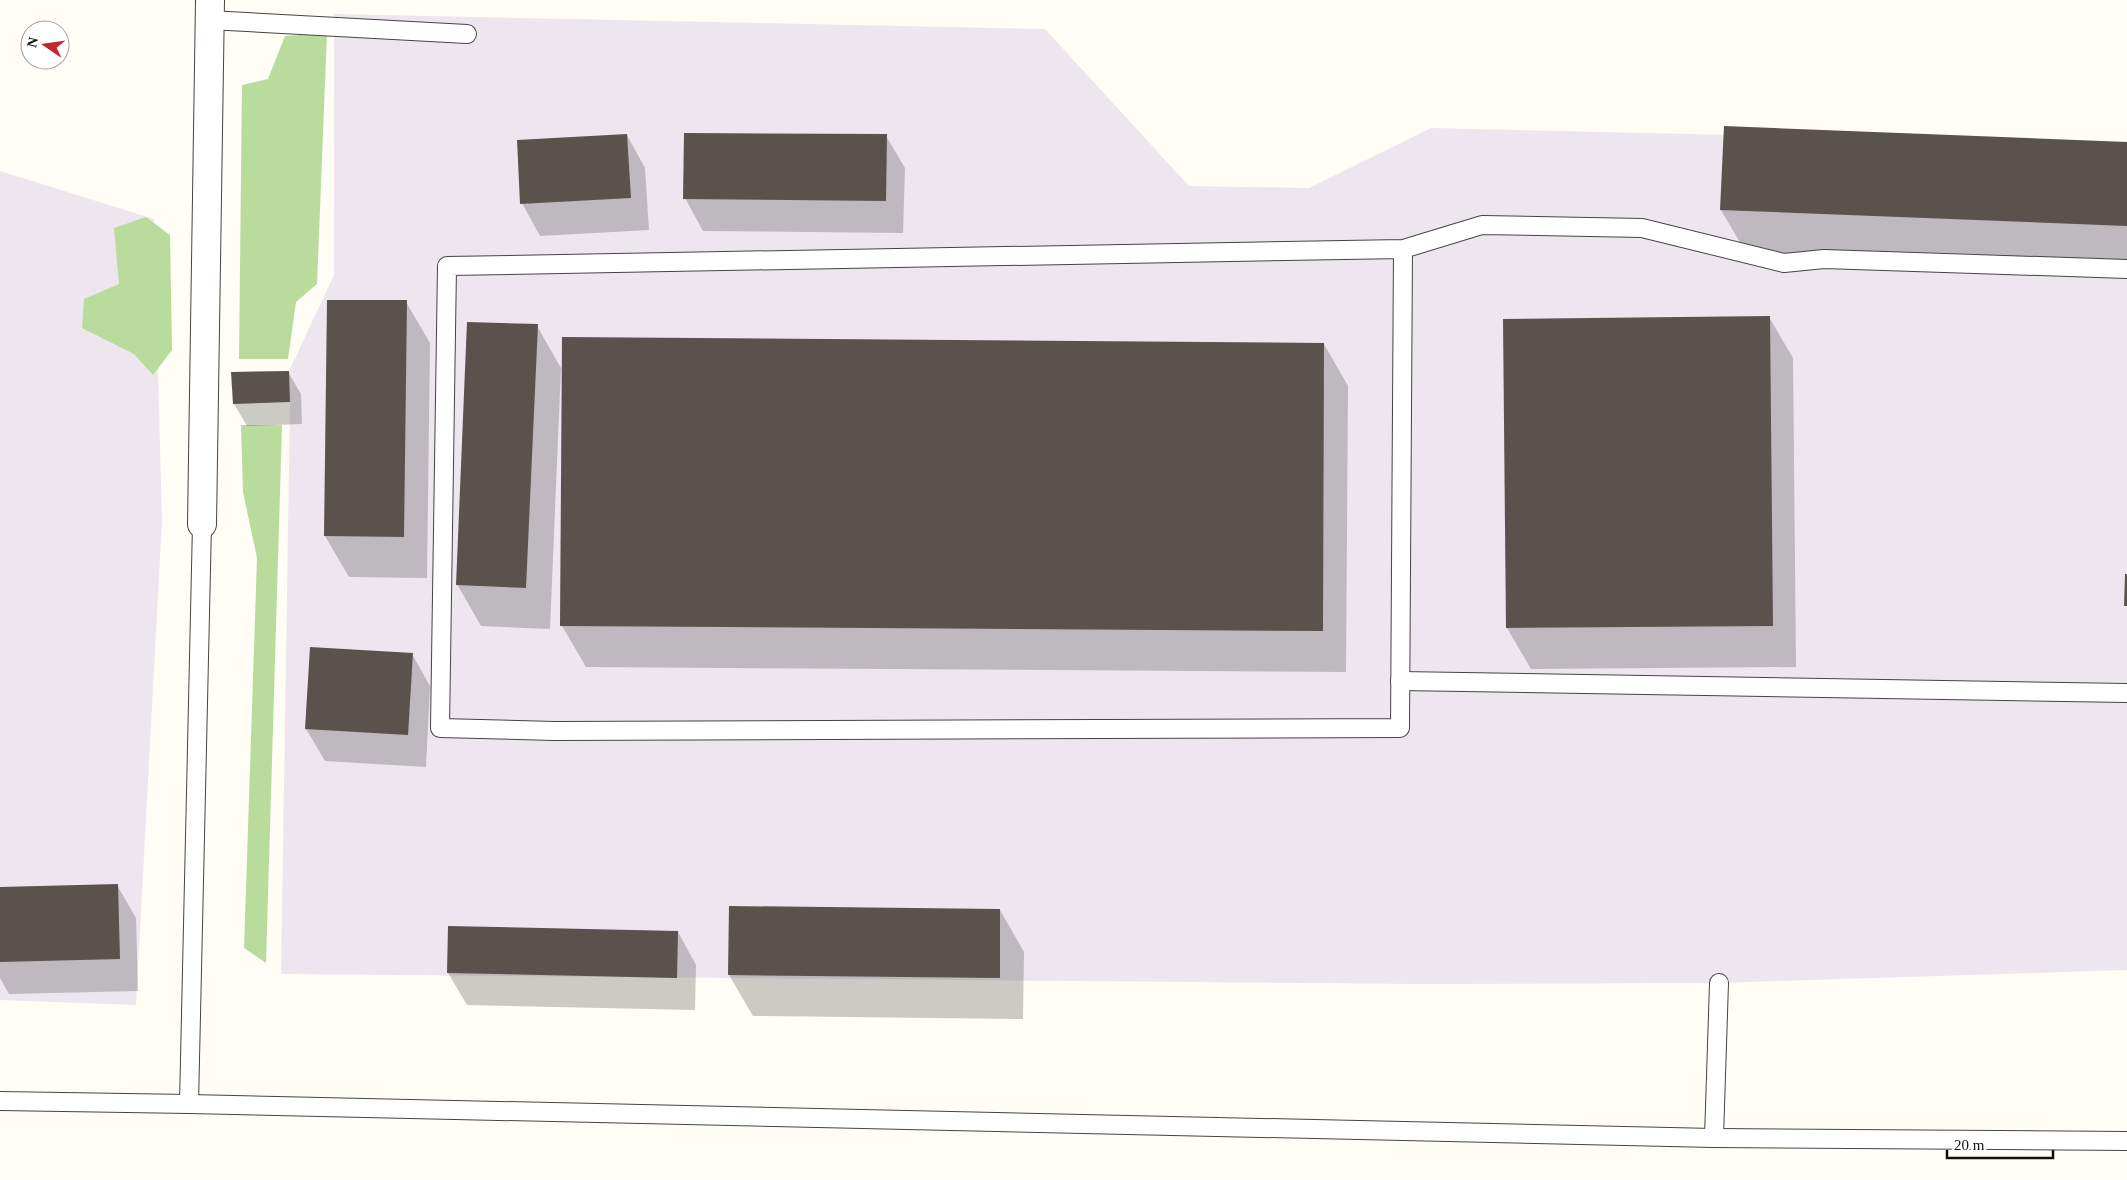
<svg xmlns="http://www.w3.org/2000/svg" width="2127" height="1180" font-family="Georgia,serif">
<rect width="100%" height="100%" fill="#fffdf5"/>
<g fill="#eee6ef">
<polygon points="334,14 1045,29 1189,186 1309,188 1431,128 2127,144 2127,970 1719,983 1418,984 281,974 290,402 289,371 334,275"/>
<polygon points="0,171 154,219 162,521 136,1005 0,1000"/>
</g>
<g fill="#b9dc9c">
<polygon points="327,33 317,284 296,302 288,359 239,359 242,85 268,79 285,36"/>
<polygon points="146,217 170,235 172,350 153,375 134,354 82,328 84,299 119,284 114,228"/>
<polygon points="241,425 282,425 266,963 244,948 257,558 243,492"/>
</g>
<g fill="#0003">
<polygon points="627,135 645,168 649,230 540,236 522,203"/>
<polygon points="886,136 905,168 903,233 703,231 685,198"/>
<polygon points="2127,144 2127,267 1745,251 1721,210"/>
<polygon points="406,302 430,343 427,578 349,577 325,536"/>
<polygon points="1769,317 1793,358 1796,667 1531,669 1507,628"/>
<polygon points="537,326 561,368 550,629 481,626 457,584"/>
<polygon points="1324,344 1348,386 1346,672 586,667 562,626"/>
<polygon points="288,372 301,394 302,424 247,426 234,404"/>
<polygon points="311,649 412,654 430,686 426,767 325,761 306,729"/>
<polygon points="117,885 136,918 138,991 9,994 0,978 0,888"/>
<polygon points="1000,910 1024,952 1023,1019 753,1016 729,975"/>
<polygon points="678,932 696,965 695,1010 467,1005 448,973"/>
</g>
<g fill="#5a524d">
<polygon points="1724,126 2127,142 2127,226 1720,210"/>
<polygon points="684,133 887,134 886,201 683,199"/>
<polygon points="627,134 631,198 520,204 517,140"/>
<polygon points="327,300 407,300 404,537 324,536"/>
<polygon points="1770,316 1773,626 1506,628 1503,319"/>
<polygon points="467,322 538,324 526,588 456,585"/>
<polygon points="562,337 1324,343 1323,631 560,626"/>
<polygon points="289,371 290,402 233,404 231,372"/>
<polygon points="2125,574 2127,574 2127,606 2124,606"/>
<polygon points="310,647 413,653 408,735 305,729"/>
<polygon points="118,884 120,959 0,962 0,887"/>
<polygon points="729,906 1000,909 1000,978 728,975"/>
<polygon points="448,926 678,931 677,978 447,973"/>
</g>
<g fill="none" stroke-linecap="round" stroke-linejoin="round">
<defs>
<g id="lane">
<polyline points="209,20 467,34"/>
<polyline points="1403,249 1400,728 554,731 440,728 447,266 1403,249 1482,225 1642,228 1784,263 1824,259 2127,269"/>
<polyline points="1400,681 2127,693"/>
<polyline points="0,1101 189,1104 202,524"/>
<polyline points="189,1104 1714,1138 2127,1141"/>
<polyline points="1714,1138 1719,983"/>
</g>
<polyline id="street" points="202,524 210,0"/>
</defs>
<use href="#lane" stroke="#444" stroke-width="20"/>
<use href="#street" stroke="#444" stroke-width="30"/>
<use href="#lane" stroke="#fff" stroke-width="18"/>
<use href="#street" stroke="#fff" stroke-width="28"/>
</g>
<g transform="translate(45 45) rotate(283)"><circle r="24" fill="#ffffff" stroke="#a0a0a0"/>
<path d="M0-4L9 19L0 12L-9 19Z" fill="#c4262e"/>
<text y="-8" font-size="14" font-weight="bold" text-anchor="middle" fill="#111111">N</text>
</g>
<path d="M1947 1150v8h106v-8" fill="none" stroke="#111111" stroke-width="2.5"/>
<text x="1954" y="1150" font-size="15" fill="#111111" stroke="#ffffff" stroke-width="4" paint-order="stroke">20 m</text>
</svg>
